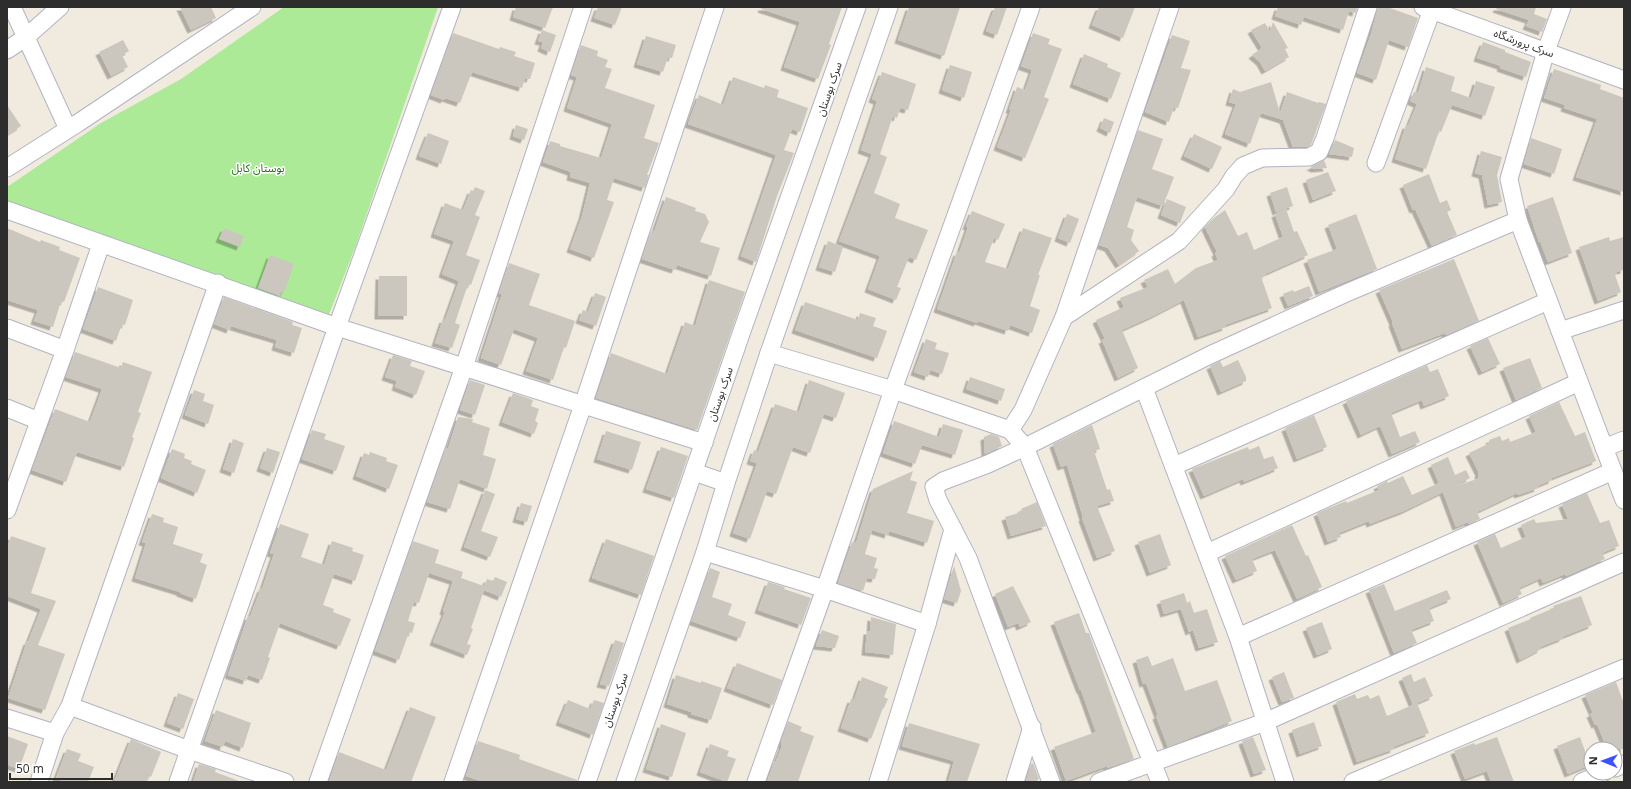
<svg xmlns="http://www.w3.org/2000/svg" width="1631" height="789" font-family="'Open Sans','Noto Sans Arabic',sans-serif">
<defs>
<filter id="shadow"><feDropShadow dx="-3.5" dy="3.5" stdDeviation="0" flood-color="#0004"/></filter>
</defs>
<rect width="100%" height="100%" fill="#f0eadf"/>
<polygon fill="#adea98" points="284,7 438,7 356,245 328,317 7,207 7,187 101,123 181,79"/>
<g fill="#cbc7be" filter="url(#shadow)">
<polygon points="180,7 211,7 216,18 191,30"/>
<polygon points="516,7 553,7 545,28 513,17"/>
<polygon points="598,7 622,7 615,25 594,18"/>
<polygon points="762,7 842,7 829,44 831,45 818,79 784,67 800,22 761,9"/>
<polygon points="909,7 960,7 944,56 898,40"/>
<polygon points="995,7 1007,7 997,35 986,31"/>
<polygon points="1099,7 1135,7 1123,38 1092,25"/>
<polygon points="1278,7 1357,7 1356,13 1349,11 1343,30 1304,17 1301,25 1275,16"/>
<polygon points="1378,7 1387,7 1418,18 1408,47 1389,40 1376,80 1357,73 1371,34"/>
<polygon points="1497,7 1536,7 1534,14 1547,19 1542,32 1526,26 1529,20 1496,9"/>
<polygon points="1273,22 1288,48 1285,49 1289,57 1265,71 1260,62 1252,55 1262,48 1251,30 1265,23 1270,32"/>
<polygon points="542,30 556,35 550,52 541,48 543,42 538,41"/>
<polygon points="453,33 499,49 500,47 516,52 514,56 535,63 530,79 525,78 522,88 472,72 460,103 445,98 444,100 431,95"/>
<polygon points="1033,33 1050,39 1048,44 1062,49 1044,97 1049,99 1025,158 997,147 1011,110 1009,110 1017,87 1025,90 1032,70 1021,66"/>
<polygon points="1172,35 1190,41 1181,68 1191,70 1178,108 1174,107 1169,122 1145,112"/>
<polygon points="646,36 676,45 672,58 668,57 663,72 637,64"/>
<polygon points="123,40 129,51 122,55 128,67 111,76 99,52"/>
<polygon points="1483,42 1505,50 1505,52 1531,62 1526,77 1500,68 1501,66 1477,58"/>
<polygon points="581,45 598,51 597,56 608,60 605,67 612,69 605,88 655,105 644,138 659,143 647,175 649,175 645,188 614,178 607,200 614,202 594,258 570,249 582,216 590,183 570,177 571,172 543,162 550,141 560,144 560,146 601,158 612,124 567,108 577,77 571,75"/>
<polygon points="1084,54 1108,64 1107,67 1121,73 1111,99 1073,84"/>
<polygon points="950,65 972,72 964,98 942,90"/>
<polygon points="1426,67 1455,77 1451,91 1471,98 1476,81 1495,87 1485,116 1452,105 1441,132 1439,131 1426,169 1395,159 1406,125 1408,126 1417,104 1410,101 1414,92 1418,93"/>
<polygon points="1554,69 1601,85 1600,89 1624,98 1624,192 1576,177 1597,119 1564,108 1565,105 1544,98"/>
<polygon points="882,72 916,84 908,110 900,108 897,118 893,116 880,154 887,157 874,193 900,204 895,218 928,230 916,260 909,257 897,287 901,288 896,300 868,289 880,256 839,241 872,154 861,150 877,101 872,99"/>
<polygon points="733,77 764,88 765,85 779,90 777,97 808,108 800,132 792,129 784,150 794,153 777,196 756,262 741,256 776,155 688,124 699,95 723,105"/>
<polygon points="1271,82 1280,113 1287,92 1318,103 1319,102 1326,104 1311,145 1307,147 1293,147 1283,120 1261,113 1250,144 1225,134 1236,104 1229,102 1233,89 1240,92"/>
<polygon points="7,105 21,126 7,135"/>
<polygon points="1104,118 1114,122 1110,133 1100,128"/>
<polygon points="516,125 528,129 524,140 513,136"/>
<polygon points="1138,130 1163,139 1152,169 1174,177 1163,206 1137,197 1127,227 1134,230 1131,240 1139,251 1119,265 1108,248 1099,245"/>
<polygon points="428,133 449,141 441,164 419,156"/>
<polygon points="1194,134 1222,147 1212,169 1184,156"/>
<polygon points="1531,138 1562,149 1554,174 1524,164"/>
<polygon points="1335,140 1354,148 1352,157 1329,154"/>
<polygon points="1481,151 1502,157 1497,175 1502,202 1488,205 1482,175 1475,173"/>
<polygon points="1324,160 1327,168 1315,169 1310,167"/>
<polygon points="1328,172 1336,191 1313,200 1306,180"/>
<polygon points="1429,174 1440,203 1447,200 1451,210 1447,212 1457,235 1432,246 1415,209 1413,210 1403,185"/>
<polygon points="475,187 485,191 475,215 480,217 466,255 480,260 471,285 468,284 455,323 460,325 452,348 435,343 443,319 445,320 459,281 442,274 454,241 434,234 445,203 463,210 471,190 473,191"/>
<polygon points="1287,187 1293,206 1276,212 1270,193"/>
<polygon points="666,197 696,208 695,211 705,214 709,222 700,242 720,248 711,276 677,265 675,270 642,259 651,231 654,232"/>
<polygon points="1553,197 1572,253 1548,262 1540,241 1539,242 1527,206"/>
<polygon points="1167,199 1186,207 1180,223 1161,215"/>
<polygon points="1286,209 1294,232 1297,231 1308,255 1265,274 1266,276 1261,277 1272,308 1225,325 1226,327 1198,337 1184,300 1153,316 1122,330 1138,368 1118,378 1102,340 1105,339 1096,320 1124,307 1120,298 1148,287 1144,280 1168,269 1175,284 1196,268 1218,260 1215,253 1217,252 1205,227 1214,218 1225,210 1238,236 1247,232 1254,250 1283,237 1275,214"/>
<polygon points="972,211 1005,224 998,240 994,238 985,262 1008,269 1023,228 1052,238 1038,275 1040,275 1030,306 1040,310 1032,333 1010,325 1008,331 978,321 977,323 937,309 957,252 959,253 968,227 966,226"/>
<polygon points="1067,214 1079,219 1070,243 1058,238"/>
<polygon points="1356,214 1377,269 1319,292 1307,260 1337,249 1328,225"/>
<polygon points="7,228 40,242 41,240 60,247 59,250 80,258 64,302 61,301 53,327 34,321 38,310 7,300"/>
<polygon points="224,228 244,236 240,247 219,239"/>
<polygon points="1609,237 1610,241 1624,237 1624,270 1616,272 1617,274 1615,275 1621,292 1598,301 1579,247"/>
<polygon points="828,241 843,247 835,272 819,267"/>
<polygon points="270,255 294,264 284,293 281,292 280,296 258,288"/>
<polygon points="1454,259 1479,321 1446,335 1445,333 1402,349 1392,323 1393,322 1379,290"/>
<polygon points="509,263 540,274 529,305 575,321 566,348 564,347 553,380 526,371 538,338 514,329 501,365 481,358 502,294 499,293"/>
<polygon points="379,276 407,276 407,316 378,316"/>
<polygon points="709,280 745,292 697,430 596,398 611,353 667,374 685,322 695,326"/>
<polygon points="1309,286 1313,296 1288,306 1283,294 1293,290 1294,292"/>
<polygon points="98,287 133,300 125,325 122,324 116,341 83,329"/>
<polygon points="595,293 606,297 596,326 579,320 583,310 588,312"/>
<polygon points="224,297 293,322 292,325 302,328 294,353 275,347 277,340 231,326 230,330 214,324"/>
<polygon points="805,302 858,320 860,313 876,318 873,326 887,331 877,358 795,330"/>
<polygon points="1488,338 1500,364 1482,372 1470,346"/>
<polygon points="926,339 937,343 935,349 949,353 942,374 930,370 928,377 914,372"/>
<polygon points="75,352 121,368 123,362 152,372 138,412 141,413 132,437 134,438 124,467 77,452 66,482 32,470 55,409 90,422 102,389 66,377"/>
<polygon points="393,355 412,361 410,366 425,371 416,395 395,387 397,381 385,377"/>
<polygon points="1530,358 1542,388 1516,400 1503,368"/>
<polygon points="1238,360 1246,377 1246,381 1221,392 1210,366 1220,361 1223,367"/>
<polygon points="1427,365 1430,372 1438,369 1449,396 1424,406 1422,400 1391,413 1400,437 1415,431 1420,442 1392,454 1380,426 1361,435 1346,401"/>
<polygon points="970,377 1005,389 1001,401 966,389"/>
<polygon points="470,380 485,385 475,415 460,410"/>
<polygon points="809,380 845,393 836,418 824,414 810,453 793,447 776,494 767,491 750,539 733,533 757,463 750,461 754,450 758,452 775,404 799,412"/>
<polygon points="194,390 205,394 203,401 214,405 208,424 185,415"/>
<polygon points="513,393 533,400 531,406 539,409 535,421 538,423 534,434 502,422"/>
<polygon points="1559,402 1575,436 1585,432 1596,461 1552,478 1552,480 1537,486 1538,488 1518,495 1517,493 1477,512 1480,519 1469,524 1468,522 1456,527 1443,492 1404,511 1380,520 1370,524 1369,521 1339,533 1341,537 1328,542 1317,513 1346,501 1347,503 1379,490 1377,486 1387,481 1388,483 1403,476 1412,495 1439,483 1431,465 1448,457 1455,475 1466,470 1470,478 1459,484 1460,485 1479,478 1478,474 1479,473 1469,453 1490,443 1489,440 1500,436 1502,441 1509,438 1510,442 1536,432 1529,416"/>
<polygon points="1314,415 1327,447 1297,459 1285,428"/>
<polygon points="458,417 473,419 472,422 490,428 483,455 496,459 487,489 460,479 450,509 427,502 446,448 448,449"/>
<polygon points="894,421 939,437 943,424 963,430 955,455 922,445 915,464 883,453"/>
<polygon points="1092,425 1100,449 1094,451 1107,490 1110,489 1114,501 1097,506 1115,551 1097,558 1082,518 1083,517 1067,465 1061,467 1053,444"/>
<polygon points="312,430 326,434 324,439 345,446 336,471 302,459"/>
<polygon points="606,431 641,442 632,470 597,459"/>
<polygon points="991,434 999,437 1002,446 985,454 984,437"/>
<polygon points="233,439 244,443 234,473 223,469"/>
<polygon points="1259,446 1264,459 1273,456 1278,468 1244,482 1243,479 1204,496 1192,469 1248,447 1249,450"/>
<polygon points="661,447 688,456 674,498 646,489"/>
<polygon points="267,448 280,452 273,473 260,468"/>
<polygon points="172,449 185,454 184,458 192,461 191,464 206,470 197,493 161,478"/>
<polygon points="370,452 387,458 386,461 398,465 389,489 356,476 364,453 369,455"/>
<polygon points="913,471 910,480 917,482 907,513 934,521 927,543 889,531 888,535 872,530 865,554 877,558 874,568 878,569 875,579 867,578 863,591 838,583 852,542 856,543 873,489"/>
<polygon points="485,490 495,494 481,531 498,537 490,557 464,547"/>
<polygon points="1587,493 1600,523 1609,520 1619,546 1602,553 1605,559 1566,576 1565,574 1543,583 1541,578 1519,588 1522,594 1503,603 1477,542 1495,534 1501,548 1526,537 1521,525 1534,519 1536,523 1568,519 1562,504"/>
<polygon points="1037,502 1046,526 1011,536 1005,517 1022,512 1021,509"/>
<polygon points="521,503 532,506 527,522 516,519"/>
<polygon points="152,514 164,518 163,522 178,527 173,544 203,554 200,562 207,565 196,599 180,593 180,592 135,578 146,543 142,542"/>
<polygon points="280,524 309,534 301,557 324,565 332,541 353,548 352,551 364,555 355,581 334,574 323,605 334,609 333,612 351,619 340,646 280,623 268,657 270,658 262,680 248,675 246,681 228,675 248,616 250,617 261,588 262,589 274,554 270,553"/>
<polygon points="1292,525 1306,556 1308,555 1322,587 1297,599 1275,550 1252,559 1257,571 1236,580 1225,556"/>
<polygon points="1160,534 1171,565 1150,573 1138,542"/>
<polygon points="11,536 46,548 31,593 56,601 38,645 65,654 45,710 8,698 27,641 28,642 41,609 7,596 7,549"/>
<polygon points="606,539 654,556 641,595 592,578"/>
<polygon points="413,541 439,550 435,563 463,572 461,578 484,586 487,579 493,581 495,577 507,582 501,597 484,590 471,628 473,629 467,644 471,645 467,655 433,642 445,612 443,611 453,581 429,573 419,603 414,602 408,621 415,623 412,633 409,632 399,660 375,651"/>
<polygon points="954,566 961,591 957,603 944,599"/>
<polygon points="710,568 720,572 712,597 732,604 728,615 746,622 740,638 691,621"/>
<polygon points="768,582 785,587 784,589 811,598 801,625 758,610"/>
<polygon points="1384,584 1395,611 1447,590 1451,599 1429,608 1434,621 1411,630 1417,643 1394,653 1369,590"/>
<polygon points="1013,586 1031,622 1020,627 1018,623 1008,627 995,594"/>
<polygon points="1184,593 1187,603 1190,601 1194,613 1207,609 1218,642 1199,648 1193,630 1189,632 1181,609 1164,614 1160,601"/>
<polygon points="1581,596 1592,625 1562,637 1563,638 1540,647 1541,649 1520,660 1508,628 1531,619 1530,618 1554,608 1553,606"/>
<polygon points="1079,613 1086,633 1089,633 1134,759 1107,768 1107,766 1066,781 1054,747 1096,732 1081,690 1080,690 1054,622"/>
<polygon points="871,617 896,624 893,655 865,652 867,631 870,631"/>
<polygon points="1322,622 1332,649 1317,655 1306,628"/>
<polygon points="822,630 839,636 835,648 816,646"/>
<polygon points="615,640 624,643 609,686 600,684"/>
<polygon points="1148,656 1152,666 1173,658 1185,691 1217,680 1232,721 1168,747 1156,716 1158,715 1146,683 1143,684 1136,660"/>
<polygon points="737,663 782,680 773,705 727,688"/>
<polygon points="1284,672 1294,698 1282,702 1272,677"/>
<polygon points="1411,674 1414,682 1425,677 1433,696 1413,705 1402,678"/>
<polygon points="676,675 701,683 701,681 722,688 711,720 691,714 691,712 667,704"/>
<polygon points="862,677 888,687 884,697 888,699 884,708 883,708 871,739 841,728 851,699 854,700"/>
<polygon points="1616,682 1624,704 1624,749 1610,749 1608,745 1606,746 1597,724 1595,725 1590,714 1593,713 1585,695"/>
<polygon points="178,693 194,699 183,729 167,723"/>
<polygon points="1355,694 1357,699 1368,695 1370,699 1379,695 1387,716 1417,703 1429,733 1393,747 1394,749 1357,762 1336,702"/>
<polygon points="568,700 590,709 594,700 604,703 593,735 559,722"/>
<polygon points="410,707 436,717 411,782 329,782 339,752 386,770"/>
<polygon points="216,710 251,723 243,748 225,741 223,747 205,741"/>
<polygon points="788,721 802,727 800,731 814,736 803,767 798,782 767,782 774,762 776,761 782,746 781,742"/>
<polygon points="1314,722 1322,746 1300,754 1292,730"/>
<polygon points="909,723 980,744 967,782 948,782 954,761 902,746"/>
<polygon points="661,724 686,733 672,777 646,769"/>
<polygon points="7,736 28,744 19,769 7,765"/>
<polygon points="1253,737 1266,770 1254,774 1242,741"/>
<polygon points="1497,737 1514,782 1491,782 1487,771 1465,779 1454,751 1474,743 1475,745"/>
<polygon points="1580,737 1590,765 1568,774 1557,746"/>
<polygon points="131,739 161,752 151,777 149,776 146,782 114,782"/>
<polygon points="478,741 520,755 519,759 577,780 577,782 484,782 466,776"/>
<polygon points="710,744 729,751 727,756 736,759 727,782 700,772"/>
<polygon points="67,749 81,754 78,761 94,767 88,782 65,782 56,778"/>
<polygon points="1033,763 1039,779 1035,782 1026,781 1031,764"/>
<polygon points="199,764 216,769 215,772 239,781 239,782 193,782"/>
</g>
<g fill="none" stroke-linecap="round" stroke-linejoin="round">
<defs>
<g id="minor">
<polyline points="12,7 68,129"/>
<polyline points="1423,7 1624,80"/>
<polyline points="1562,7 1546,51 1509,179 1518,220 1624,500"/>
<polyline points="7,50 25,38 60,7"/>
<polyline points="1376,163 1433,7"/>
<polyline points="7,168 78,123 252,7"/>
<polyline points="7,210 337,327 704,443"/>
<polyline points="1064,317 1179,241 1226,189 1234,176 1243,166 1262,158 1309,157 1319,152 1325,138 1368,7"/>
<polyline points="7,328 65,350"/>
<polyline points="1560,331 1624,310"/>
<polyline points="769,353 893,390 1010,430 1025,447 1160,782"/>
<polyline points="1144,388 1238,637 1285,782"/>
<polyline points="7,408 39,421"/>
<polyline points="1010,430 1023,410 1064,317 1170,7"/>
<polyline points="1604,448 1624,440"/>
<polyline points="1174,466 1548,301"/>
<polyline points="694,472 726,483"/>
<polyline points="7,510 65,350 101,244"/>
<polyline points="705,552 825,589 927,624"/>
<polyline points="1207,553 1579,382"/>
<polyline points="1238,637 1613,471"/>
<polyline points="70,706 189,750 285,782"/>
<polyline points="7,718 55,733"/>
<polyline points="1615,768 1624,764"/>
<polyline points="39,782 55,733 70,706 218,283"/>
<polyline points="178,782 337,327 452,7"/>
<polyline points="318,782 464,367 583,7"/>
<polyline points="453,782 583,405 715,7"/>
<polyline points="587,782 743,328 857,7"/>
<polyline points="625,782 705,552 726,483 769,353 889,7"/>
<polyline points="756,782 825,589 893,390 1031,7"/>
<polyline points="878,782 927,624 953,529"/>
<polyline points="1015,782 1032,727"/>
<polyline points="1051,782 968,558 938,500 934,487 943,481 988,464 1025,447 1210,355 1344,294 1518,220"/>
<polyline points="1099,782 1265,722 1624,562"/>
<polyline points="1353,782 1624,668"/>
<polyline points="1582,782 1603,773"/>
</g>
</defs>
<use href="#minor" stroke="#b3b4c2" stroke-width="19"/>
<use href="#minor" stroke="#fff" stroke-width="17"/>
</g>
<g text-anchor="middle" stroke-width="3" stroke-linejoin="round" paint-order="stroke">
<g font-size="11" fill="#2d2d2d" stroke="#fff">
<text transform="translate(1524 43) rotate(20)" y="4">سرک پرورشگاه</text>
<text transform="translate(829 89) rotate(-71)" y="4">سرک بوستان</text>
<text transform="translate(720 394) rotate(-71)" y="4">سرک بوستان</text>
<text transform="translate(615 700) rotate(-71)" y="4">سرک بوستان</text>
</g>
<g font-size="11" fill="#217315" stroke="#fff">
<text x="258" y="172">بوستان کابل</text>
</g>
</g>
<rect width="1631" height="789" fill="none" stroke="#2d2d2d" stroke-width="16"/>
<g transform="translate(1603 761) rotate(271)"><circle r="19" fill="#ffffff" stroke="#ababab"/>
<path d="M0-3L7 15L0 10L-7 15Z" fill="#3d52ff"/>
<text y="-6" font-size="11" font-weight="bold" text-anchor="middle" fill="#2d2d2d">N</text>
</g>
<path d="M10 773v6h102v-6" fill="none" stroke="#2d2d2d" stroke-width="2"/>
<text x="16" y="773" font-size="12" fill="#2d2d2d" stroke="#ffffff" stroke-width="3" paint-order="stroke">50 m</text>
</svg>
